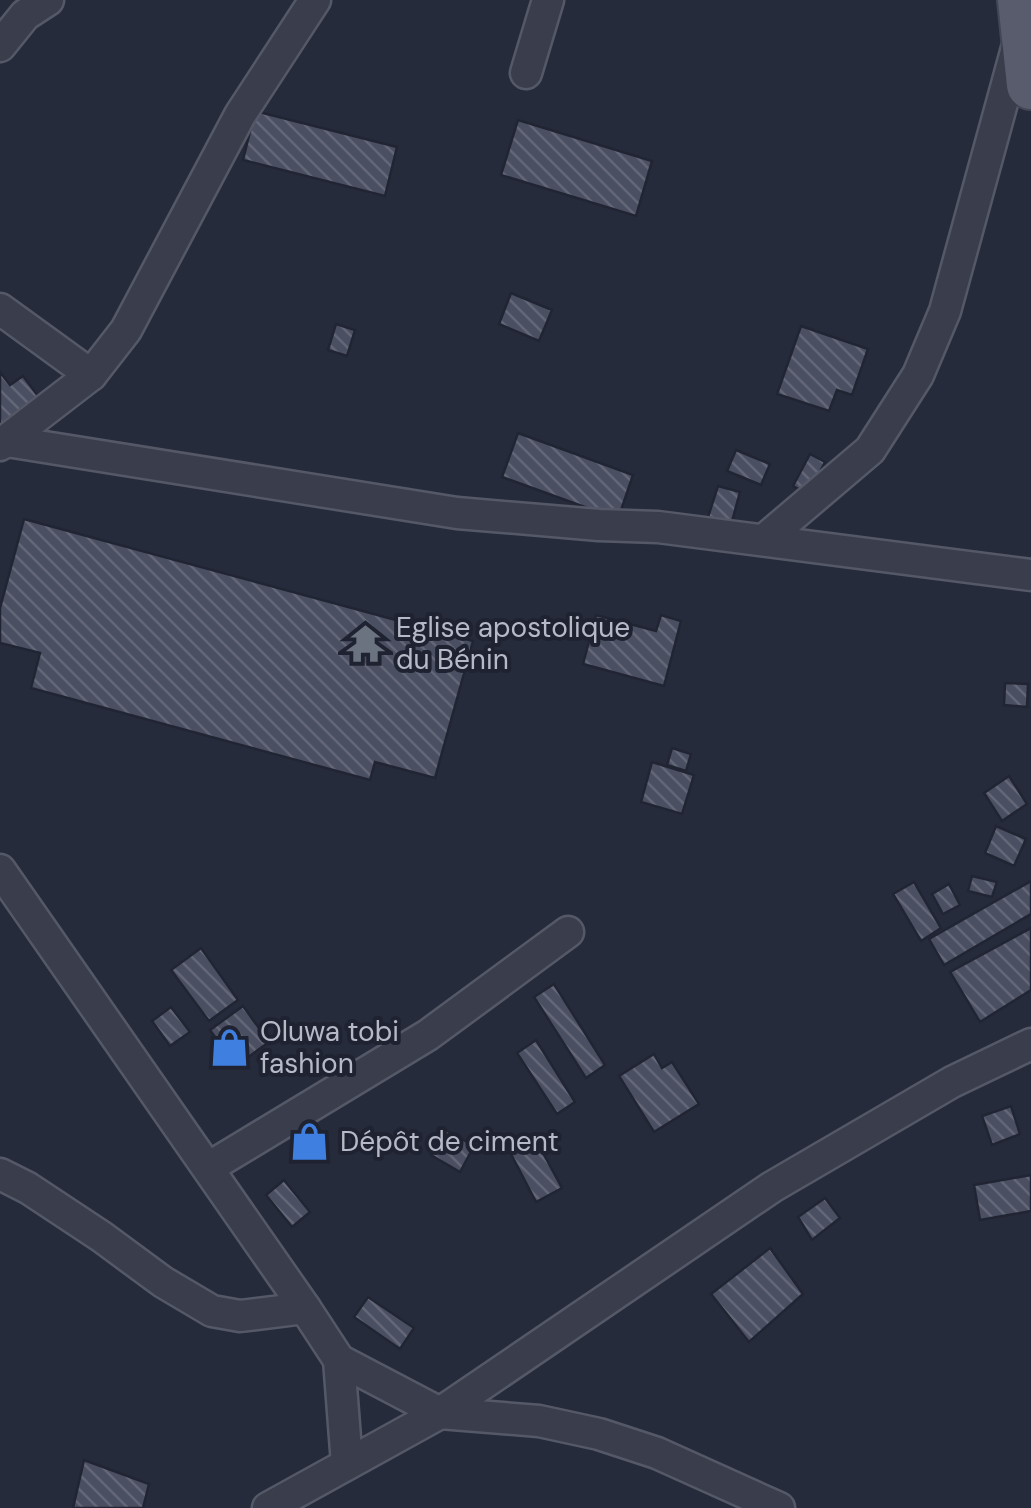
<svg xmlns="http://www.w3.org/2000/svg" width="1031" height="1508" font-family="'DM Sans',sans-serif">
<defs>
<pattern id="building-back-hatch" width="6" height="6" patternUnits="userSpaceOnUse" patternTransform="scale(2.5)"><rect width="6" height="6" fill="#4b4f62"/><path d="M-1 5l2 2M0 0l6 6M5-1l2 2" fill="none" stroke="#636677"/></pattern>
</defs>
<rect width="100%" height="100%" fill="#262b3c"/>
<g fill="url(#building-back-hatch)" stroke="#212533" stroke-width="2.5">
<polygon points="255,111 397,147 385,196 243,160"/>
<polygon points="518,120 652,161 636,216 501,175"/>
<polygon points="511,293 552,310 539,341 499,324"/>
<polygon points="336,324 355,330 347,356 328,350"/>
<polygon points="801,326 868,349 852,395 837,390 829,411 777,394"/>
<polygon points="0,372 10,385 23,376 38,396 0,425"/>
<polygon points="518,433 633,475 618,519 502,477"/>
<polygon points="736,450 770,464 761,485 727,471"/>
<polygon points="810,454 825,462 808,494 793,486"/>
<polygon points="718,486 740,492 731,525 708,517"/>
<polygon points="24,519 473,641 435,778 375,762 370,780 31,688 40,653 0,643 0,608"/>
<polygon points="596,615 656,631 661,615 681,621 664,686 583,664"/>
<polygon points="1005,683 1028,684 1027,707 1004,705"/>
<polygon points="672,748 691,754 686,771 667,765"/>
<polygon points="652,762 694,775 682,814 641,802"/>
<polygon points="1009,776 1027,804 1002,821 984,793"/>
<polygon points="996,826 1026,839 1014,866 985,853"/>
<polygon points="972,876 997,882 992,897 968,891"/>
<polygon points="1031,881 1031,914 944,965 929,939"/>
<polygon points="914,882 941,928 921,941 893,894"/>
<polygon points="949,884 960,905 943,914 932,894"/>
<polygon points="1031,928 1031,990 980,1022 950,972"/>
<polygon points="201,948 238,1000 209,1021 171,970"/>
<polygon points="554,984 605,1065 586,1078 534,997"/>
<polygon points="243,1006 269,1042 236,1066 210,1030"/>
<polygon points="171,1007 190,1032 170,1046 152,1021"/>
<polygon points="536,1040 575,1102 557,1114 517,1053"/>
<polygon points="654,1054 662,1068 672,1062 699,1104 654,1132 619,1076"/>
<polygon points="1011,1106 1020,1134 992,1145 982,1116"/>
<polygon points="446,1130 474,1146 460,1172 431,1155"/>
<polygon points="536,1140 562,1188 536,1202 511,1154"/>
<polygon points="1031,1175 1031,1211 980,1220 974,1185"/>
<polygon points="284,1180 310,1212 292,1227 266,1195"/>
<polygon points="825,1198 840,1218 812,1240 798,1217"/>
<polygon points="770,1248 803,1294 749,1342 711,1294"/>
<polygon points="368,1297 414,1328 400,1349 354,1317"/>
<polygon points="84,1460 149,1484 143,1508 73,1508"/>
</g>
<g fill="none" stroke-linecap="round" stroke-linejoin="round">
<defs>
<g id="minor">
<polyline points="0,46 25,15 48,0"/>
<polyline points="526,73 548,0"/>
<polyline points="0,309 91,375"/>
<polyline points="7,441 457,513 599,525 658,527 1031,575"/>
<polyline points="0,445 91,375 126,330 240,115 315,0"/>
<polyline points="764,540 870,450 918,375 945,311 1017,48"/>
<polyline points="0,870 305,1308 339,1360 347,1464"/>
<polyline points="208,1168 428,1035 568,932"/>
<polyline points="0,1174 28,1188 102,1237 163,1282 212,1311 240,1316 305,1308"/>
<polyline points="339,1360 440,1413 539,1421 599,1434 657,1453 779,1508"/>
<polyline points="268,1508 440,1413 772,1187 952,1082 1031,1044"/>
</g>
<polyline id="primary" points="1022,0 1031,85"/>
</defs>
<use href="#minor" stroke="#555967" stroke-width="35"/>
<use href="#primary" stroke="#434755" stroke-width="52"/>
<use href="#minor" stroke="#3a3e4c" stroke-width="30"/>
<use href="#primary" stroke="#585c6c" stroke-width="48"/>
</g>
<defs>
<symbol id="temple-bare" viewBox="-9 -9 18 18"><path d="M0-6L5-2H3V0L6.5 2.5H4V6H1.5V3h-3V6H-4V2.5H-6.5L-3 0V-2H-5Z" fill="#6b7280" stroke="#1f2331" stroke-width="2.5" paint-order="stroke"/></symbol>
<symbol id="shop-bare" viewBox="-9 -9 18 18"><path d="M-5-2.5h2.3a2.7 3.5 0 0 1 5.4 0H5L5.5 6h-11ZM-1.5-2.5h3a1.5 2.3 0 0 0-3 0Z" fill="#3f7fe0" stroke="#1f2331" stroke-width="2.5" paint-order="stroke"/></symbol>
</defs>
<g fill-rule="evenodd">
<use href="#temple-bare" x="338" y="616" width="55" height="55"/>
<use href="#shop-bare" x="202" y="1020" width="55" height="55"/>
<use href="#shop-bare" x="282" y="1114" width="55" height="55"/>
</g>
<g text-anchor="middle" stroke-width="8" stroke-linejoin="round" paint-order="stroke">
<g font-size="28" fill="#b6b9c7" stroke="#1f2331" text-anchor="start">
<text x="396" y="637">Eglise apostolique<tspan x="396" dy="32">du Bénin</tspan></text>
<text x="260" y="1041">Oluwa tobi<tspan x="260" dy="32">fashion</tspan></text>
<text x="340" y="1151">Dépôt de ciment</text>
</g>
</g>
</svg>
